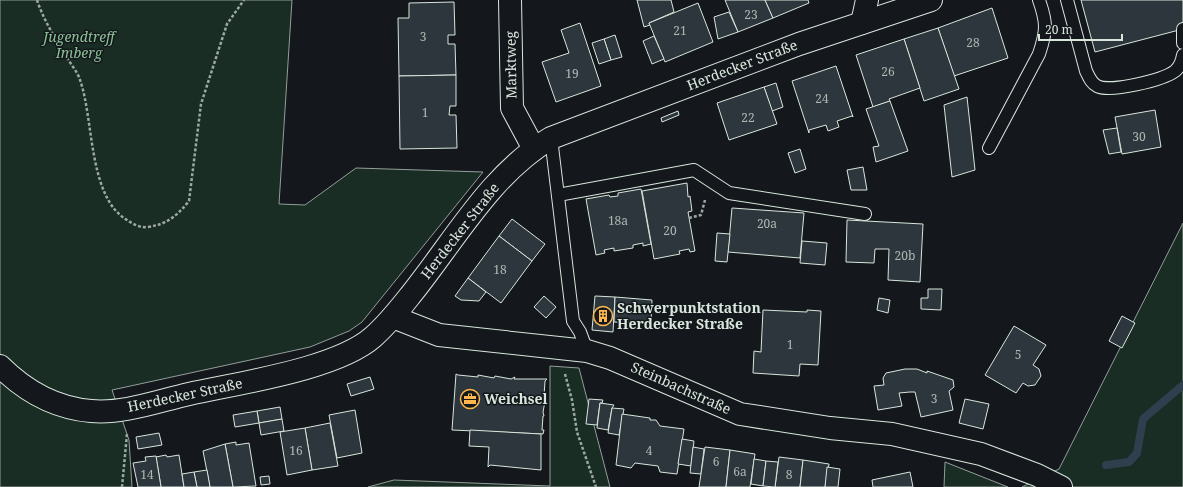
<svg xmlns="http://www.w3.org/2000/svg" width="1183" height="487" font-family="'Noto Serif',serif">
<rect width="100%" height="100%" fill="#14181c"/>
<g fill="#1a2d24" stroke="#939e99">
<polygon points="0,0 292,0 279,204 305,205 356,168 483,172 362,322 349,331 310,347 112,390 129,440 132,487 0,487"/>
<polygon points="1183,223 1183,487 1022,487 1059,469"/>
<polygon points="550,366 579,368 610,487 368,487 394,480 550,486"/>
<polygon points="945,462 1008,487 944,487"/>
</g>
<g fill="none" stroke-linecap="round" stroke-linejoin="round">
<polyline stroke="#2f3f4d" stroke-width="8" points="1106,465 1129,462 1137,453 1143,419 1183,385"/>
</g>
<g fill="#2c363c" stroke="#d8e6dc">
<polygon points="637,0 671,0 674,12 649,23 650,25 644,27"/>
<polygon points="725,0 765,0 773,18 738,32"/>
<polygon points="765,0 808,0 809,3 773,18"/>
<polygon points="1081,0 1183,0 1183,29 1095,52"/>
<polygon points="454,2 455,35 448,35 448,44 455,44 456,75 399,76 398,18 409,18 409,3"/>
<polygon points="698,3 713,42 665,62 649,23"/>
<polygon points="992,8 1008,58 954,76 938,28"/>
<polygon points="729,12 738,32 718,39 714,17"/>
<polygon points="580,23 601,86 556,102 542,62 569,53 561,30"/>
<polygon points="938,28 959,89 924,101 904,39"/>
<polygon points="615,35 622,57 611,60 604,39"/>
<polygon points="654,36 664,59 652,64 643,41"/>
<polygon points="604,39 611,60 599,64 592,43"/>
<polygon points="904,39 920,88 889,99 890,101 873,107 856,55"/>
<polygon points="836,66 853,117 852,116 837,121 839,127 828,131 826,125 809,130 809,133 792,81"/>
<polygon points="456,75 456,106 450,106 449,115 456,115 457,148 400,149 399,76"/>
<polygon points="776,83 783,107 772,111 764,87"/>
<polygon points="764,87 777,124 729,140 717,103"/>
<polygon points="967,97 975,170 952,177 944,105"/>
<polygon points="890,101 908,151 876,162 873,147 879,146 866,109"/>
<polygon points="1155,110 1161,147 1122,154 1115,117"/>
<polygon points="678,111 679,115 662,122 661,118"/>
<polygon points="1117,128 1121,152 1109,154 1103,130"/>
<polygon points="800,149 806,169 795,173 788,153"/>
<polygon points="863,167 867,190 851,190 847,170"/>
<polygon points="687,183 688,197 690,196 692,211 688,212 695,251 690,252 689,249 679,251 680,254 654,259 642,191"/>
<polygon points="641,189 651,244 643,246 643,243 633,245 633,248 614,251 614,248 604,250 605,253 596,255 586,199 609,195 610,197 618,196 618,193"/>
<polygon points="732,208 804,213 800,258 728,252"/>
<polygon points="512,219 545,244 532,261 499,236"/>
<polygon points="847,220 923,224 920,282 888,280 889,249 875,249 874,263 846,262"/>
<polygon points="717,233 730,234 727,262 715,261"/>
<polygon points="499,236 532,261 501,303 468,278"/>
<polygon points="802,241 827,243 825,265 800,263"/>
<polygon points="468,278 486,292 479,301 461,300 455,296"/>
<polygon points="928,289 942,289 941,310 921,309 921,298 928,298"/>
<polygon points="544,296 556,307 546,318 534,307"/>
<polygon points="595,296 615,297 613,332 592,330"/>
<polygon points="615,297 652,300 651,324 614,322"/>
<polygon points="879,298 890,300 888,313 877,310"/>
<polygon points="763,310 807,312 807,310 821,311 818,365 800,364 799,376 753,373 754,351 761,352"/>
<polygon points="1122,316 1135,323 1122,348 1109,341"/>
<polygon points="1014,326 1046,345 1033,365 1039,369 1041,376 1035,385 1028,386 1023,383 1016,393 985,375"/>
<polygon points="905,369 917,369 927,373 927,371 953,380 954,387 949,391 953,410 921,417 915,392 910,392 899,393 902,406 878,410 874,386 884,385 883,378 886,373"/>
<polygon points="456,374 458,375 478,377 478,375 494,378 495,376 511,379 515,377 514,379 547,379 545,381 544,396 546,396 543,412 544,416 543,416 542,430 544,430 543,434 452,430"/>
<polygon points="370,377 374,389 351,396 347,384"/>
<polygon points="589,399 603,400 602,403 600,403 597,425 586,424"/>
<polygon points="965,399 989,404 983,429 959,423"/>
<polygon points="600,403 614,405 612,408 608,430 597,428"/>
<polygon points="280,407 282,419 259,423 257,411"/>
<polygon points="612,408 624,409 619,435 608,433"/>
<polygon points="355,410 362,453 337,458 329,415"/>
<polygon points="257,411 259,423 235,427 233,415"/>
<polygon points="622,414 650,418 650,420 656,420 660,426 684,429 677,474 660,472 658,466 635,463 631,468 616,465"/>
<polygon points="282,419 284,431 261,435 259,423"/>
<polygon points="330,423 338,466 312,470 305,428"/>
<polygon points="305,428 312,470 287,475 280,432"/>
<polygon points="470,430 541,434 541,470 490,465 488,467 489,447 469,446"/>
<polygon points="159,433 162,445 138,449 136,437"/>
<polygon points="682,439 694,441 691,466 678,464"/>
<polygon points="236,442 236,445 249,443 256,486 233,487 225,444"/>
<polygon points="225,444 233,487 210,487 203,451"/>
<polygon points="693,447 704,449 701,474 690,473"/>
<polygon points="705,447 730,450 726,487 699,487"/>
<polygon points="730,450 755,454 750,487 726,487"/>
<polygon points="166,455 167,457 179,455 184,487 161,487 156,457"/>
<polygon points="156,456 161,487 138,487 133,463 146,461 145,457"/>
<polygon points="779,457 803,460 800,487 775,487"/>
<polygon points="754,459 766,461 763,486 751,484"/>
<polygon points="803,460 829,464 825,487 800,487"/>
<polygon points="766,461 778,462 775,487 763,486"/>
<polygon points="827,467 840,469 838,487 825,487"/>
<polygon points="207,470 210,487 197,487 194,472"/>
<polygon points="194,472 197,487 184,487 182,474"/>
<polygon points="910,472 913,487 873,487 872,480"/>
<polygon points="269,476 270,484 261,485 260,477"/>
</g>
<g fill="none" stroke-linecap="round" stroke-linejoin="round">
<defs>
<g id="lane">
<path d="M1067,0L1086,71C1089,77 1091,83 1097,86C1110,93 1163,80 1175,71C1180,67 1182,61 1183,55"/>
<polyline points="1183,29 1183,43"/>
<polyline points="551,138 573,321 580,332 587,351"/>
<path d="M989,148L1039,54C1047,30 1047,23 1039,0"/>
<polyline points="558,195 694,170 729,193 865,214"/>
</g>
<g id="street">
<polyline points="510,0 512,108 534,149"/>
<polyline points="862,23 867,0"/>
<polyline points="393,317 439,335 587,351 610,358 740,414 830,428 892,434 981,454 1037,475 1061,487"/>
<path d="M0,366C25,391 55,408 91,411C123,414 158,401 189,394C239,383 337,369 373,337C389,323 401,307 413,292C456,238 491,174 551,138L799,44L931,0"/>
</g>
</defs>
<use href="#lane" stroke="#d8e6dc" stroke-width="14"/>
<use href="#street" stroke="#d8e6dc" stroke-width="24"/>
<g stroke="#9da8a2" stroke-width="2.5" stroke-dasharray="3 2" stroke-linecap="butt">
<path d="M37,0C44,21 56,40 68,59C72,66 78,73 80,80C94,119 88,197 127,220C133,224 140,228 147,227C166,225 177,216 189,201L201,104L227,24L244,0"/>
<polyline points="689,218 701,215 705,200"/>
<polyline points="565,374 572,400 577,432 596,487"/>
<polyline points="122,487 127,434"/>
</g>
<use href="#lane" stroke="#14181c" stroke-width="12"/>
<use href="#street" stroke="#14181c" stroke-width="22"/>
</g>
<defs>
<symbol id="building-ring" viewBox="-11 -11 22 22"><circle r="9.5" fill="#14181c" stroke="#ffb74d" stroke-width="1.5"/><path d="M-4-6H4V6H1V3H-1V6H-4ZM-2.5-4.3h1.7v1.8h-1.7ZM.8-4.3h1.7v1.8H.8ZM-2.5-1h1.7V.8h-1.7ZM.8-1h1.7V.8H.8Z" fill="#ffb74d"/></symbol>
<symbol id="office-ring" viewBox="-11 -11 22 22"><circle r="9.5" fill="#14181c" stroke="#ffb74d" stroke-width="1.5"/><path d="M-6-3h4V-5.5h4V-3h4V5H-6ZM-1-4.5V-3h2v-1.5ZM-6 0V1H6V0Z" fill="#ffb74d"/></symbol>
</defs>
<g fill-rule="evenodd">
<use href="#building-ring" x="592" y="305" width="22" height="22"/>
<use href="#office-ring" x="459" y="388" width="22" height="22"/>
</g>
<g text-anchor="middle" stroke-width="3" stroke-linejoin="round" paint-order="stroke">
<g font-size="12" fill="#adbab4">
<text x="751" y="19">23</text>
<text x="680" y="35">21</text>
<text x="423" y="41">3</text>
<text x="973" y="47">28</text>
<text x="888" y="76">26</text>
<text x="572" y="78">19</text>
<text x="822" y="103">24</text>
<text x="425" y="117">1</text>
<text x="748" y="122">22</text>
<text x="1139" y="141">30</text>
<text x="618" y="225">18a</text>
<text x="767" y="228">20a</text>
<text x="670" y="235">20</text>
<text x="905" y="260">20b</text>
<text x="500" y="274">18</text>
<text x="790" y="349">1</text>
<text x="1018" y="359">5</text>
<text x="934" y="403">3</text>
<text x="296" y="455">16</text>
<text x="649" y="455">4</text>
<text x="716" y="466">6</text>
<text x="740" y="476">6a</text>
<text x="147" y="479">14</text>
<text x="789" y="479">8</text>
</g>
<g font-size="14" font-style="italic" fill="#8ac095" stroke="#14181c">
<text x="79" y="42">Jugendtreff<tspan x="79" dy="16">Imberg</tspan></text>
</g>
<g font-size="14" fill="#d8e6dc" stroke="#14181c">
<text transform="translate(511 65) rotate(-91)" y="5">Marktweg</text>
<text transform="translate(742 65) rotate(-21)" y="5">Herdecker Straße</text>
<text transform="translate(460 231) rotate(-52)" y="5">Herdecker Straße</text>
<text transform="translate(681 388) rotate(24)" y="5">Steinbachstraße</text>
<text transform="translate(185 395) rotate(-12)" y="5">Herdecker Straße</text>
</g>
<g font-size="14" font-weight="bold" fill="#d8e6dc" stroke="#14181c" text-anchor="start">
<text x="617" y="313">Schwerpunktstation<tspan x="617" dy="16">Herdecker Straße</tspan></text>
<text x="484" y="404">Weichsel</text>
</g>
</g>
<path d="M1039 34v6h83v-6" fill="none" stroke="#d8e6dc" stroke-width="2"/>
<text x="1045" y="34" font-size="12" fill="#d8e6dc" stroke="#14181c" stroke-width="3" paint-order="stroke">20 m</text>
</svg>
